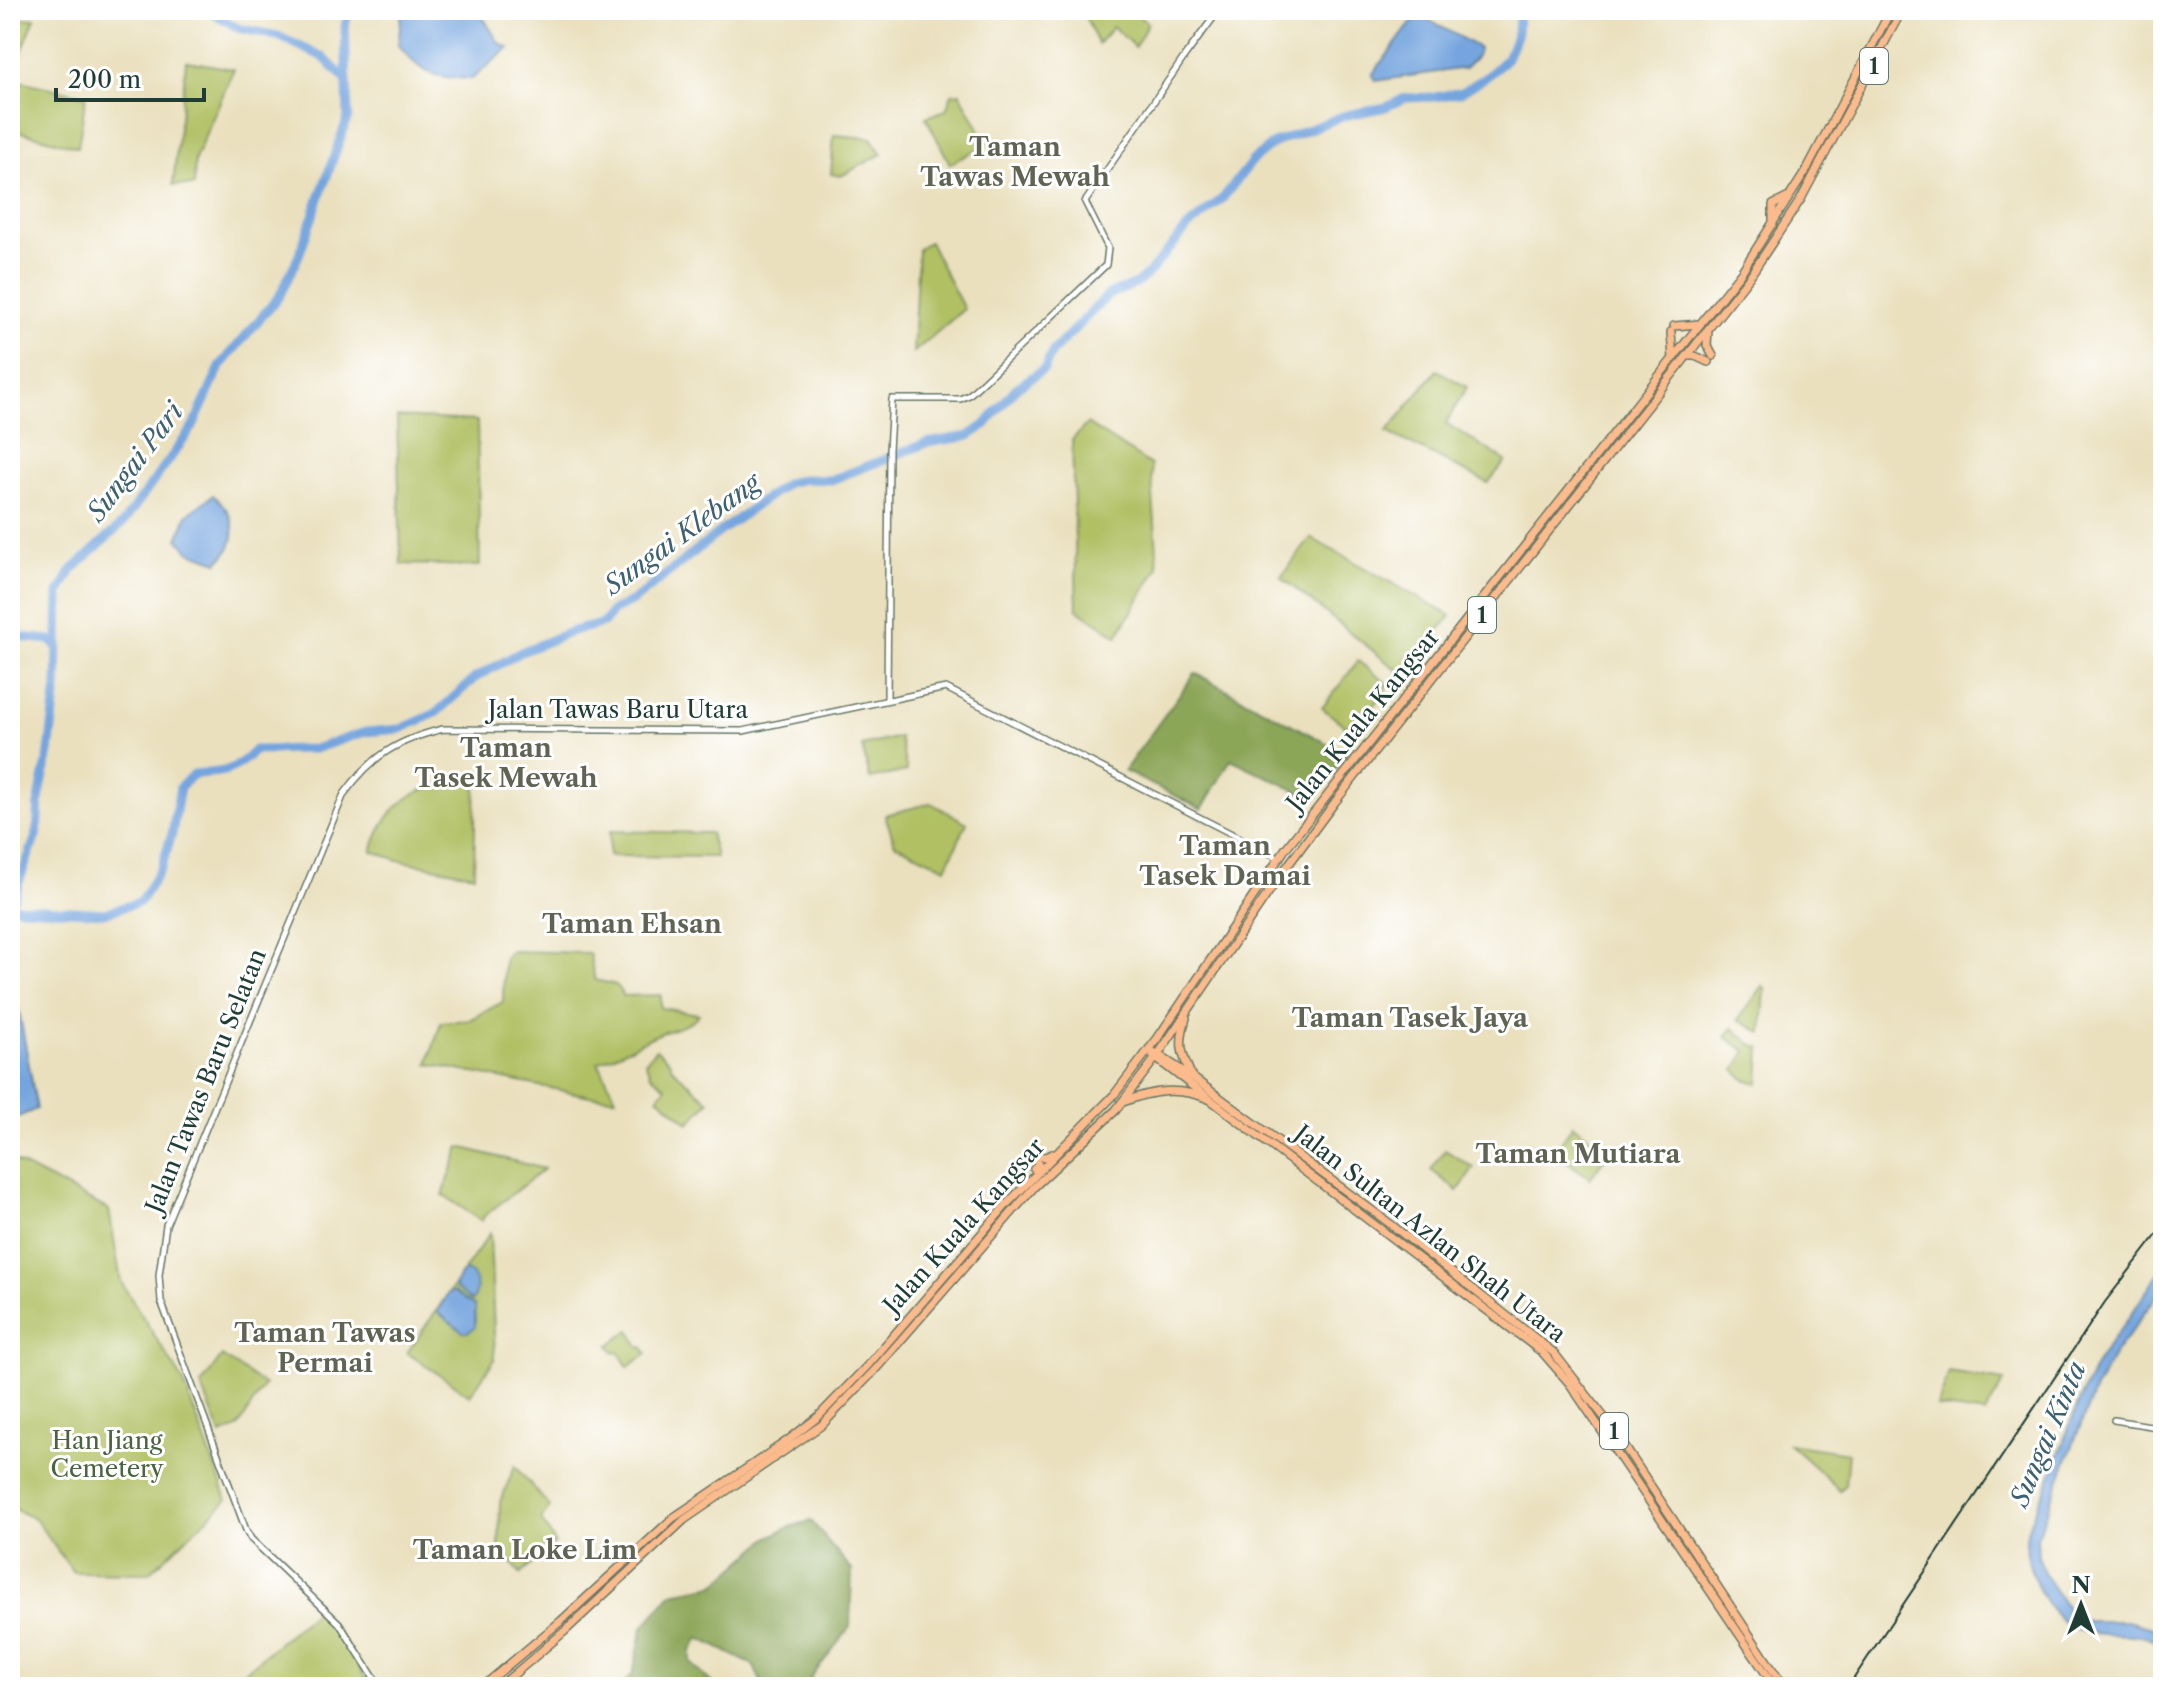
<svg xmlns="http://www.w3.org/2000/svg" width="2173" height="1697" font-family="'Libre Caslon Text',serif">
<rect width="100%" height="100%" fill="#fff"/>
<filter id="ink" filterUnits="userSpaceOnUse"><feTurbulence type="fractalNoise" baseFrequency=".0125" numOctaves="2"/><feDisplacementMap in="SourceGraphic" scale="16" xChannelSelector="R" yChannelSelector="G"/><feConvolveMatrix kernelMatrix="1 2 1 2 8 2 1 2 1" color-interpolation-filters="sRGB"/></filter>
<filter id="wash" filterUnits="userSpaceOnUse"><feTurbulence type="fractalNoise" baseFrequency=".006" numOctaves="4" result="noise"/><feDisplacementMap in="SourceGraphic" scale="32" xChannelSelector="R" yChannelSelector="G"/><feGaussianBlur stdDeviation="1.8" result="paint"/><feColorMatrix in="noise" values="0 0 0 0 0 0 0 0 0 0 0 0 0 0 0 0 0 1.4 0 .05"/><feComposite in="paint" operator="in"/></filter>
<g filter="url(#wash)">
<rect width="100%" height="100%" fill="#eae0be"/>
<g fill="#b0c063" stroke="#687e4c" stroke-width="2">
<polygon points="1087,10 1131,10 1148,23 1135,47 1113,27 1098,44 1084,14"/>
<polygon points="35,18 11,79 86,96 78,147 10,129 10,20"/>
<polygon points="186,61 234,69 195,159 194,186 173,185"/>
<polygon points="960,93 987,144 950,164 926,117 946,110 952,94"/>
<polygon points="834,135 871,138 882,154 841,176 831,174"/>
<polygon points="929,242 964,309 913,353 918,249"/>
<polygon points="1437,370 1467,387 1446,423 1506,461 1488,483 1387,432"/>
<polygon points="397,417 477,421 480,566 401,564"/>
<polygon points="1087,424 1151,465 1158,568 1117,636 1077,609 1072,440"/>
<polygon points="1311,538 1451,616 1402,674 1281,577"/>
<polygon points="1358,661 1389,685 1353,732 1322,708"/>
<polygon points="899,737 907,771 870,779 862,746"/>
<path d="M476,778L474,875L398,860L372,851C388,796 423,785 476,778Z"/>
<polygon points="931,803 967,823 946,868 895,844 885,815"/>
<polygon points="610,831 710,833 716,857 609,856"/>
<path d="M511,951L589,953L595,980L616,985L623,996L661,995V1008L699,1014C688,1028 668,1029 652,1037C634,1046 617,1055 598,1062L616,1098L590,1096L428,1064L441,1022L469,1020L503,1002L504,958Z"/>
<polygon points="1763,986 1765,989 1762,1033 1738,1020"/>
<polygon points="1733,1028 1751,1044 1761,1048 1759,1084 1744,1079 1735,1070 1746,1051 1726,1037"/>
<polygon points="656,1049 670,1062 672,1068 709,1101 689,1123 658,1097 666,1087 651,1075 645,1062"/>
<polygon points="1573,1125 1610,1151 1590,1178 1554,1152"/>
<polygon points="460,1147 544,1169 484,1216 482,1221 443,1195"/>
<polygon points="1445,1150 1474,1168 1458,1191 1431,1170"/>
<polygon points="10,1159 109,1210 121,1282 183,1381 227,1500 149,1573 73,1572 35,1519 10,1507"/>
<polygon points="490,1233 495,1359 470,1395 407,1353"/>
<polygon points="630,1330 640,1348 643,1347 647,1354 628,1367 618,1351 615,1353 609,1345"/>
<polygon points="222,1356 264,1385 238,1428 221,1435 201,1385"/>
<polygon points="1949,1372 2004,1381 1985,1414 1937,1407"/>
<polygon points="1789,1444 1848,1453 1845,1485 1840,1490"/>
<polygon points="515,1466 550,1507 541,1519 555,1543 521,1574 499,1548 500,1502"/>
<polygon points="317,1610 334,1626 371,1687 252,1687 242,1674"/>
</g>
<g fill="#8ca659" stroke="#567246" stroke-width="2">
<polygon points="1195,673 1347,754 1313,799 1231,759 1202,809 1124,771"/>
<polygon points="811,1521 852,1570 850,1627 804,1687 764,1687 753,1665 699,1638 691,1651 691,1663 716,1687 621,1687 633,1674 643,1627 672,1593 715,1585 769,1537 790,1527"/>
</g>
<g fill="#74a4de" stroke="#4a7089" stroke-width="2">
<path d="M402,10H482L481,14L499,43L509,48L472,79C432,77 424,76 398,45Z"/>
<polygon points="1418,14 1479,48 1476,57 1465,68 1376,81 1372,75"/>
<path d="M213,495C236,514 242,541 218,562L190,552L178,538L187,515Z"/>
<polygon points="10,984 15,989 37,1109 16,1118 10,1106"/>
<path d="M2163,1268V1288L2113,1356L2095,1389L2037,1537L2038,1555L2045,1575L2069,1611L2087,1621H2127L2163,1631V1644C2133,1625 2088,1644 2063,1622C2043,1604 2025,1567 2026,1540C2027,1520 2041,1502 2048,1483C2062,1447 2074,1410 2091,1375C2100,1354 2115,1337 2128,1319C2140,1302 2150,1284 2163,1268Z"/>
<path d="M467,1271C477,1277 480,1292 472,1301L454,1287L461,1273Z"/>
<polygon points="454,1292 475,1306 475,1327 468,1332 463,1332 437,1312 448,1293"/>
</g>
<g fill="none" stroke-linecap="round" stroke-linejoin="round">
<g stroke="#74a4de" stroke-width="9">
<polyline points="208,10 238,28 278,36 323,57 347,81"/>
<polyline points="10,636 50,640 58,647"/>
<path d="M10,907L104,913L140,902L161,868L172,834L180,787L194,774C223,773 234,772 255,750L314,749L365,732L401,729L436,713L475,678L521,652L573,631L604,623L612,611L633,601L722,530L787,483L804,479L831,480L927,443L969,436L985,425L1016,388L1044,369L1053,351L1108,295L1136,284L1149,273L1188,227L1223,198L1253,160L1274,143L1343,116L1386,107L1405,98L1435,97L1462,92L1489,75L1507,58L1517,33L1519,10"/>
<polyline points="10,907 37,833 39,799 49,752 57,687 59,593 72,570 123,523 193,427 221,365 280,295 299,255 348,117 345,26 349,10"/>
</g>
</g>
</g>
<g filter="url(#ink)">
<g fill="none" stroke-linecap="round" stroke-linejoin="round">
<defs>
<g id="tertiary">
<polyline points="887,700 889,450 892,399 960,399 969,395 1106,265 1108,248 1085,202 1185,56 1219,10"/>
<polyline points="2114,1420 2163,1428"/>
<path d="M380,1687L339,1623L251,1539L246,1530L161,1301L159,1275L166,1225L344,794C372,756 397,740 443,729L743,731L946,688L1279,858"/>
</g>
<g id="primary">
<polyline points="1149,1049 1192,1077 1389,1223 1554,1353 1611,1426 1784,1687"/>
<polyline points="1153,1056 1543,1353 1570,1384 1775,1687"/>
</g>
<g id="trunk">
<polyline points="1773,224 1773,205 1787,198"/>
<polyline points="1674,326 1700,324"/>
<polyline points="1708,331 1707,345 1713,356"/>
<polyline points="1671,332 1673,359"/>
<polyline points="1688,356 1695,356 1708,362"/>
<path d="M1186,1018C1178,1044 1181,1053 1192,1077"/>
<path d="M1123,1102C1154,1090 1178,1087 1209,1099"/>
<polyline points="1034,1169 1038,1165 1036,1156 1046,1157 1052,1154"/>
<polyline points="482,1687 561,1621 673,1518 787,1441 818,1417 869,1364 1008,1203 1114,1095 1157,1039 1286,848 1742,271 1806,171 1891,10"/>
<polyline points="499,1687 565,1631 684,1520 822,1425 874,1371 1035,1186 1116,1110 1155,1059 1277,880 1335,802 1750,276 1801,199 1902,10"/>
</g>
</defs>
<use href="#tertiary" stroke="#667664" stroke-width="8"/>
<use href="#primary" stroke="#667664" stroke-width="10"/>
<use href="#trunk" stroke="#667664" stroke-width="10"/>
<use href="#tertiary" stroke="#fff" stroke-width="5"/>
<use href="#primary" stroke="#fbbb8d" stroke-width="7"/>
<use href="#trunk" stroke="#fbbb8d" stroke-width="7"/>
<polyline stroke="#1f3d34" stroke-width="2" points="1848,1687 2105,1302 2163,1227"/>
</g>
</g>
<g text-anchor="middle" stroke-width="6" stroke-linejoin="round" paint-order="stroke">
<g fill="#fff" stroke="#627771" stroke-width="2">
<rect x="1860" y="48" width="28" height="36" rx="6"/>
<rect x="1468" y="597" width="28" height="36" rx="6"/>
<rect x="1600" y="1413" width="28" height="36" rx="6"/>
</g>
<g font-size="22" font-weight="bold" fill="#1f3d34">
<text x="1874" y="74">1</text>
<text x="1482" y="623">1</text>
<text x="1614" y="1439">1</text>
</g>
<g font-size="24" fill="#1f3d34" stroke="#fff">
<text x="618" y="718">Jalan Tawas Baru Utara</text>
<text transform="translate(1363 720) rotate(-51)" y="8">Jalan Kuala Kangsar</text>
<text transform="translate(206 1081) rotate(-68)" y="8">Jalan Tawas Baru Selatan</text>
<text transform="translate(964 1226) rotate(-48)" y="8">Jalan Kuala Kangsar</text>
<text transform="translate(1430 1234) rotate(38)" y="8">Jalan Sultan Azlan Shah Utara</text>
</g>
<g font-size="24" fill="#4a6442" stroke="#fff">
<text x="107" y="1449">Han Jiang<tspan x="107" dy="28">Cemetery</tspan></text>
</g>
<g font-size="26" font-weight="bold" fill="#606454" stroke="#fff">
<text x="1015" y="156">Taman<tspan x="1015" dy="30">Tawas Mewah</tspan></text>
<text x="506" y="757">Taman<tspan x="506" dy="30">Tasek Mewah</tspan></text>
<text x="1225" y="855">Taman<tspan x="1225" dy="30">Tasek Damai</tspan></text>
<text x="632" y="933">Taman Ehsan</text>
<text x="1410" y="1027">Taman Tasek Jaya</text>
<text x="1578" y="1163">Taman Mutiara</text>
<text x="325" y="1342">Taman Tawas<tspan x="325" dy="30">Permai</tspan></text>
<text x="525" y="1559">Taman Loke Lim</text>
</g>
<g font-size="26" font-style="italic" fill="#3d6170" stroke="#fff">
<text transform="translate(135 462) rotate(-53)" y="9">Sungai Pari</text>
<text transform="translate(682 534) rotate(-36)" y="9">Sungai Klebang</text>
<text transform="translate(2048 1434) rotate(-67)" y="9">Sungai Kinta</text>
</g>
</g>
<rect width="2173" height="1697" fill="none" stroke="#fff" stroke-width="40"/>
<g transform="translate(2081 1605)" stroke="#ffffff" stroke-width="6" paint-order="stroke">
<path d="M0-6L14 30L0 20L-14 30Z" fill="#1f3d34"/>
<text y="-12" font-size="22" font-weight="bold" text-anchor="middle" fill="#1f3d34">N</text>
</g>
<path d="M56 88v12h148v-12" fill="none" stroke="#1f3d34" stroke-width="4"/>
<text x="68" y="88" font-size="24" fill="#1f3d34" stroke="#ffffff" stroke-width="6" paint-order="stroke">200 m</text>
</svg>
